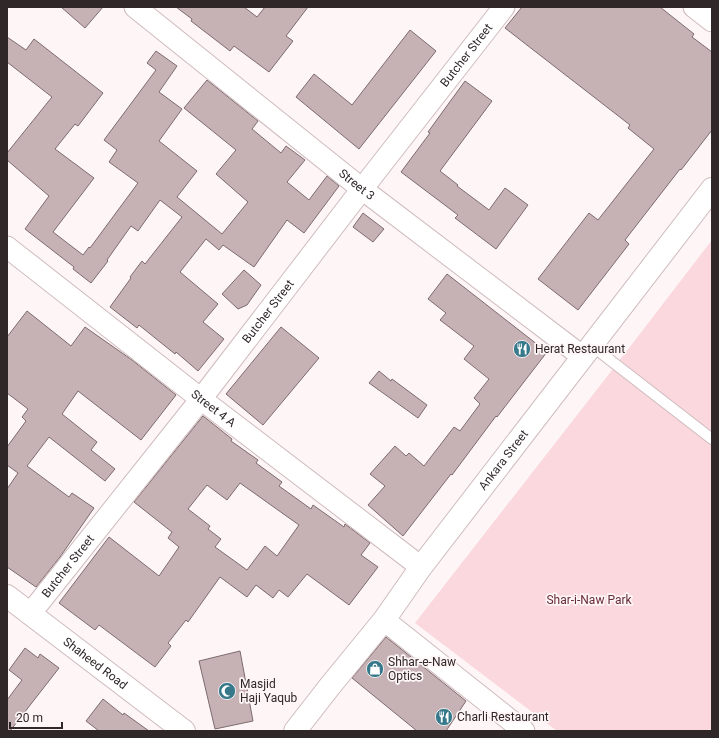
<svg xmlns="http://www.w3.org/2000/svg" width="719" height="738" font-family="Roboto,sans-serif">
<rect width="100%" height="100%" fill="#fef5f6"/>
<polygon fill="#fad8dd" points="712,240 712,731 557,731 415,623 616,365"/>
<g fill="#c6b2b5" stroke="#7d6b6d" fill-rule="evenodd">
<polygon points="61,7 103,7 85,28"/>
<polygon points="176,7 244,7 257,17 265,7 308,7 286,36 293,41 269,72 234,46 230,51 191,21 192,19"/>
<polygon points="522,7 660,7 694,34 692,37 712,52 712,130 681,170 680,169 625,240 629,244 578,310 538,279 589,213 598,220 654,149 628,128 630,125 505,28"/>
<polygon points="410,30 436,51 359,149 296,97 314,74 352,105"/>
<polygon points="7,37 26,50 34,39 103,93 78,126 75,124 55,149 94,178 53,232 83,255 89,247 90,248 138,183 109,162 117,150 104,140 156,70 147,63 156,51 177,66 159,92 182,109 159,141 197,171 177,197 222,234 248,202 216,174 236,150 184,108 207,80 258,121 252,129 281,153 286,146 305,160 287,182 309,200 327,176 339,186 304,233 287,220 254,267 223,245 219,250 206,239 180,272 218,304 203,322 224,339 198,371 176,352 175,354 139,325 137,328 110,307 131,278 130,277 142,261 145,264 182,217 160,200 138,231 131,226 107,260 108,261 91,283 73,269 74,267 25,229 49,196 7,160 7,153 52,97 7,62"/>
<polygon points="465,81 492,101 440,171 458,185 457,186 489,210 505,188 528,205 496,249 455,218 458,215 401,172 430,133 428,132"/>
<polygon points="363,213 384,229 373,242 353,227"/>
<polygon points="244,270 261,285 247,305 238,309 222,294"/>
<polygon points="447,274 547,352 497,417 496,416 452,475 451,474 403,536 368,505 385,486 370,474 395,446 406,456 409,453 424,466 454,427 460,431 480,404 474,398 489,379 464,359 474,346 440,320 446,313 428,299"/>
<polygon points="27,311 71,346 85,327 132,360 176,395 141,440 78,391 62,414 97,442 91,450 115,469 105,481 49,437 27,466 69,497 72,493 94,508 60,557 36,587 7,567 7,489 18,473 7,465 7,447 26,421 22,417 28,409 7,393 7,337"/>
<polygon points="281,327 319,358 263,425 226,394"/>
<polygon points="379,371 391,381 392,379 427,405 418,418 369,383"/>
<path d="M203,416L232,439L231,441L258,460L256,463L282,482L279,486L311,509L313,505L344,527L345,524L370,543L361,555L378,567L349,605L307,574L288,597L279,590L273,598L256,585L247,597L220,577L188,622L186,620L168,643L171,646L155,667L99,625L95,630L59,603L109,537L159,576L179,547L168,538L172,532L134,502ZM240,483L299,525L277,556L265,546L247,570L215,547L221,539L208,529L210,526L188,509L207,485L227,500Z"/>
<polygon points="386,637 466,701 446,731 417,731 352,678"/>
<polygon points="25,648 38,658 40,654 59,668 10,731 7,731 7,700 22,680 9,670"/>
<polygon points="240,651 253,721 215,729 199,661"/>
<polygon points="103,699 123,715 124,713 149,731 99,731 86,721"/>
</g>
<g fill="none" stroke-linecap="round" stroke-linejoin="round">
<defs>
<polyline id="service" points="592,346 712,439"/>
<g id="minor">
<path id="s1" d="M135,7L362,189L583,357"/>
<polyline points="694,7 712,21"/>
<path id="s2" d="M7,247L201,399L421,567"/>
<path id="s3" d="M30,614L201,399L362,189L504,7"/>
<polyline points="384,620 524,731"/>
</g>
<g id="secondary">
<path id="s4" d="M7,596L184,731"/>
<path id="s5" d="M295,731L330,686L384,620L421,567L712,189"/>
</g>
</defs>
<use href="#service" stroke="#cfbbbe" stroke-width="12"/>
<use href="#minor" stroke="#cfbbbe" stroke-width="23"/>
<use href="#secondary" stroke="#cfbbbe" stroke-width="24"/>
<use href="#service" stroke="#fff" stroke-width="10"/>
<use href="#minor" stroke="#fff" stroke-width="21"/>
<use href="#secondary" stroke="#fff" stroke-width="22"/>
</g>
<defs>
<symbol id="restaurant-disc" viewBox="-11 -11 22 22"><circle r="9.5" fill="#36798a" stroke="#fef5f6"/><path d="M-5-6h1v4h1v-4h1v4h1v-4h1v5L-1.5 .5V6h-2V.5L-5-1ZM5-6V6H3V1.5H1.5Q1.5-4 5-6Z" fill="#fff"/></symbol>
<symbol id="shop-disc" viewBox="-11 -11 22 22"><circle r="9.5" fill="#36798a" stroke="#fef5f6"/><path d="M-5-2.5h2.3a2.7 3.5 0 0 1 5.4 0H5L5.5 6h-11ZM-1.5-2.5h3a1.5 2.3 0 0 0-3 0Z" fill="#fff"/></symbol>
<symbol id="mosque-disc" viewBox="-11 -11 22 22"><circle r="9.5" fill="#36798a" stroke="#fef5f6"/><path d="M3.5-4.9A6 6 0 1 0 3.5 4.9A5 5 0 1 1 3.5-4.9Z" fill="#fff"/></symbol>
</defs>
<g fill-rule="evenodd">
<use href="#restaurant-disc" x="512" y="339" width="20" height="20"/>
<use href="#shop-disc" x="365" y="659" width="20" height="20"/>
<use href="#mosque-disc" x="217" y="681" width="20" height="20"/>
<use href="#restaurant-disc" x="434" y="707" width="20" height="20"/>
</g>
<g text-anchor="middle" stroke-width="3.5" stroke-linejoin="round" paint-order="stroke">
<g font-size="12" fill="#2f2728" stroke="#fef5f6">
<text dy="4" stroke="none"><textPath href="#s3" startOffset="709">Butcher Street</textPath></text>
<text dy="4" stroke="none"><textPath href="#s1" startOffset="284">Street 3</textPath></text>
<text dy="4" stroke="none"><textPath href="#s3" startOffset="385">Butcher Street</textPath></text>
<text dy="4" stroke="none"><textPath href="#s2" startOffset="262">Street 4 A</textPath></text>
<text dy="4" stroke="none"><textPath href="#s5" startOffset="342">Ankara Street</textPath></text>
<text dy="4" stroke="none"><textPath href="#s3" startOffset="61">Butcher Street</textPath></text>
<text dy="4" stroke="none"><textPath href="#s4" startOffset="111">Shaheed Road</textPath></text>
</g>
<g font-size="12" fill="#2f2728" stroke="#fef5f6" text-anchor="start">
<text x="535" y="353">Herat Restaurant</text>
<text x="388" y="666">Shhar-e-Naw<tspan x="388" dy="14">Optics</tspan></text>
<text x="240" y="688">Masjid<tspan x="240" dy="14">Haji Yaqub</tspan></text>
<text x="457" y="721">Charli Restaurant</text>
</g>
<g font-size="12" fill="#672b39" stroke="#fef5f6">
<text x="589" y="604">Shar-i-Naw Park</text>
</g>
</g>
<rect width="719" height="738" fill="none" stroke="#2f2728" stroke-width="16"/>
<path d="M10 722v6h52v-6" fill="none" stroke="#2f2728" stroke-width="2"/>
<text x="16" y="722" font-size="12" fill="#2f2728" stroke="#fef5f6" stroke-width="3" paint-order="stroke">20 m</text>
</svg>
